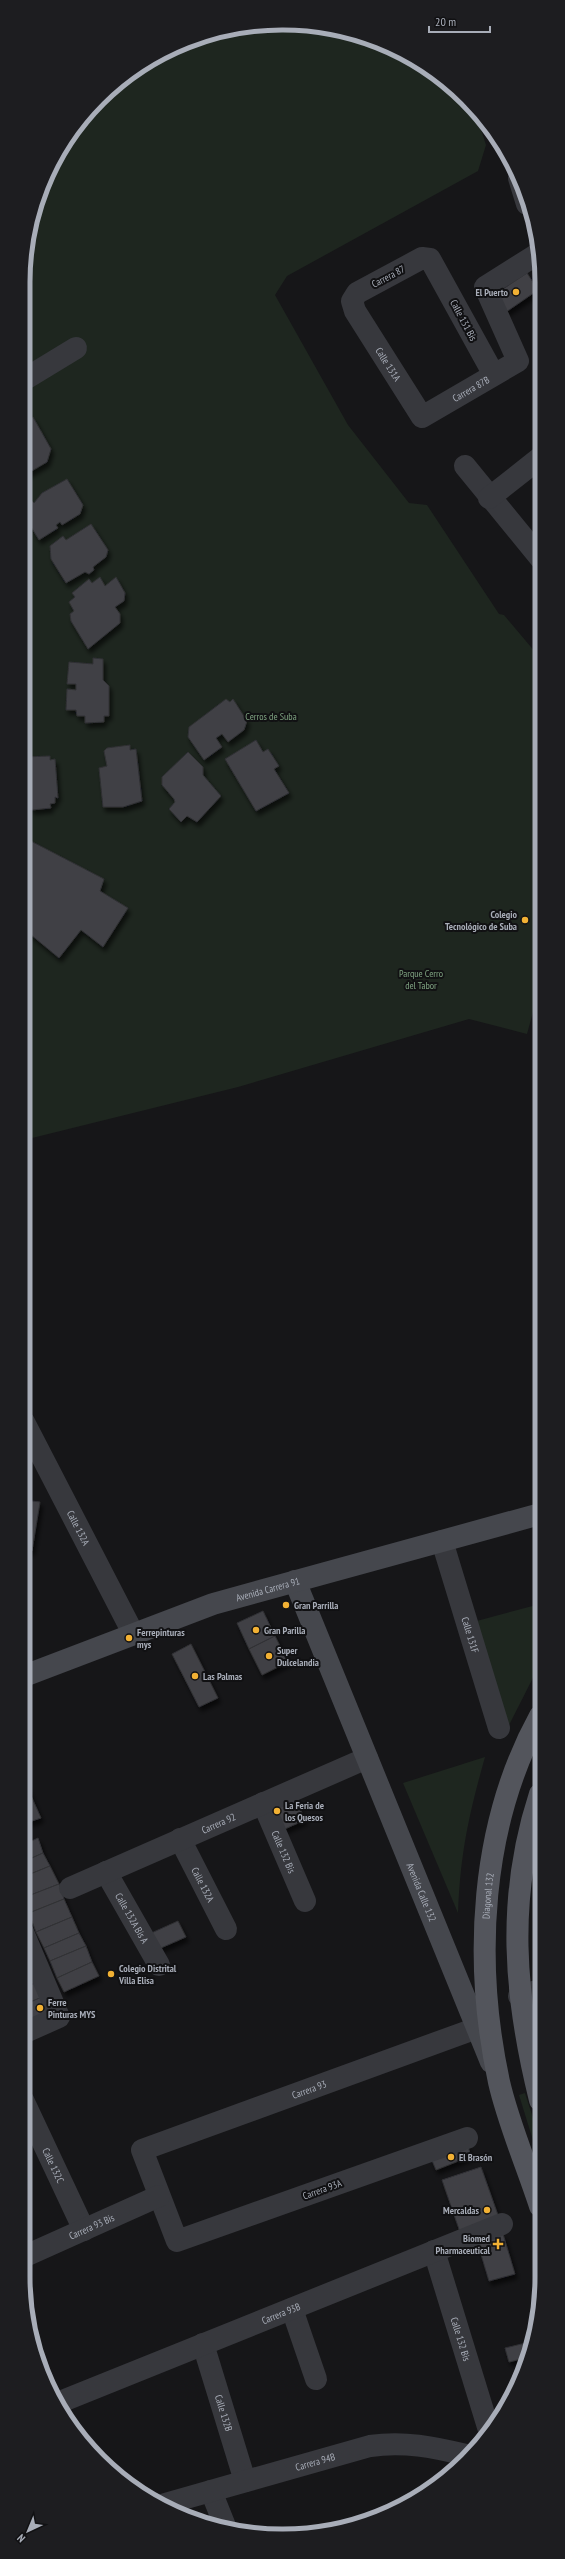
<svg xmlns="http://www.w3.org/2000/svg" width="565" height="2559" font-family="'PT Sans Narrow',sans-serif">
<defs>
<filter id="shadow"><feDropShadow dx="2.5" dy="4.5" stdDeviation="2" flood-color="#0009"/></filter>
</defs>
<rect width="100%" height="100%" fill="#161618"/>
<g fill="#1e261f">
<polygon points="316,25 397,50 466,99 476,114 486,145 478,171 287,276 275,295 348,425 409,503 427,505 499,614 504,615 541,659 541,983 527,1034 469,1019 238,1087 24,1140 25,249 58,153 124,77 215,32"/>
<polygon points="540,1604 540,1664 505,1733 473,1622"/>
<path d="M485,1757C469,1814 460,1854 458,1913L403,1783Z"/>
<polygon points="525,2093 540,2140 540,2163 519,2095"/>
</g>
<g fill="#404145" stroke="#303034" filter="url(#shadow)">
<polygon points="527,273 538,290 506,312 494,295"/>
<polygon points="33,417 51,449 47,462 25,475 25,421"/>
<polygon points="67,479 83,505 80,514 62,525 60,522 56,525 58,528 39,540 25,517 25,505 32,501 34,503 42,493"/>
<polygon points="91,524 108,550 106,557 93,567 94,570 89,574 85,572 66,583 51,559 50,546 63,536 66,540"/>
<polygon points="100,577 105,586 116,577 125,593 124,601 115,607 120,614 120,623 88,649 71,621 70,614 74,611 69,602 75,597 72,593 89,579 92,583"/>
<polygon points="93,658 103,659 103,680 109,686 109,716 104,716 104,722 85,723 85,716 77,716 76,710 66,710 67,689 76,690 76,684 67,684 69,662 93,664"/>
<polygon points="226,699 230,702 233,699 247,721 244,730 228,742 222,734 216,738 222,747 204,760 188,737 189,727"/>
<polygon points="256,740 263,752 268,749 279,766 274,769 289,793 256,811 225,759"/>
<polygon points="130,745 130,750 136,749 142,801 123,807 103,807 99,768 107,766 104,751 107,748"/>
<polygon points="188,752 203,767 203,775 221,796 197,822 187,816 181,822 169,809 175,802 174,799 162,785 162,777"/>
<polygon points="50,756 50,760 55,759 58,798 55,797 55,803 50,804 51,808 32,810 31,805 25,806 25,757"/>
<polygon points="25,838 104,879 100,891 128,908 103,947 81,930 59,958 24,929"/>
<polygon points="24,1500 40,1502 32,1551 24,1550"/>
<polygon points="263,1611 275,1636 249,1649 237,1623"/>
<polygon points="275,1636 288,1662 262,1675 249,1649"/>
<polygon points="191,1644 218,1698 199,1707 172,1654"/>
<polygon points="24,1780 41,1818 23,1824"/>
<polygon points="295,1797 305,1820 278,1832 268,1810"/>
<polygon points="23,1831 29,1841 23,1844"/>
<polygon points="38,1838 43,1853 23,1862 23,1845"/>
<polygon points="43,1853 50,1866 23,1877 23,1862"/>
<polygon points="50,1866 59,1884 23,1898 23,1877"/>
<polygon points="59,1884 64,1899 29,1913 23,1898"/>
<polygon points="64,1899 72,1917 36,1932 29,1913"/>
<polygon points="72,1917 79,1933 44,1948 36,1932"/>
<polygon points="178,1921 186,1937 154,1951 147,1935"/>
<polygon points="79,1933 86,1946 50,1961 44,1948"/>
<polygon points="86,1946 92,1962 57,1978 50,1961"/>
<polygon points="92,1962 99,1976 64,1992 57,1978"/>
<polygon points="35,1967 40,1981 23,1988 23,1971"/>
<polygon points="40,1981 47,1995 23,2005 23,1988"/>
<polygon points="47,1995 54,2012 23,2025 23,2005"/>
<polygon points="467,2144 471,2156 436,2170 431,2158"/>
<polygon points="481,2167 499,2218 460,2232 442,2180"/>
<polygon points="503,2234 515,2274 489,2281 477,2241"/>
<polygon points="530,2342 525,2358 509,2362 505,2348"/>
</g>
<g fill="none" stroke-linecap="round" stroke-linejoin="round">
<g stroke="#37383d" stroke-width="22">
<polyline points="519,178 527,204"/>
<path id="s1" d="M494,375L430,259L422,258L357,293L352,301L355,311L422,417L518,361L485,287L539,253"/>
<polyline points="25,379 76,348"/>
<polyline points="465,466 541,559"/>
<polyline points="489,498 541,457"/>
<path id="s2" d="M24,1422L133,1633"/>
<path id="s3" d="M442,1541L499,1728"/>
<path id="s4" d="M263,1803L305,1901"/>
<path id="s5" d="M180,1839L226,1929"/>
<path id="s6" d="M106,1872L159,1965"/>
<path id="s7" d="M70,1888L367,1758"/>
<polyline points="519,1996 540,1990"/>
<polyline points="23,2033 59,2017 23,1932"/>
<path id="s8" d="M23,2100L84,2230"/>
<path id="s9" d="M467,2138L177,2241L142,2150L477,2028"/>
<path id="s10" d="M434,2251L488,2427"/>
<path id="s11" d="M23,2257L159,2196"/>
<polyline points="292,2309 316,2379"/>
<path id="s12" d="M203,2344L245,2481"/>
<path id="s13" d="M60,2402L502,2224"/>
<polyline points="211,2491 225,2526"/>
<path id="s14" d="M165,2504L370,2446C404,2441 433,2447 466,2455"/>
</g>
<g stroke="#45474d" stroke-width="22">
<path id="s15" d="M295,1581L491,2062"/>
<path id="s16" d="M24,1676L213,1604L540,1514"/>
</g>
<g stroke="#53555c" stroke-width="22">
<path d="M540,2100C514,1995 506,1898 540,1794"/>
<path id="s17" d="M540,2206C527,2166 508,2122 499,2082C473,1961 480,1825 540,1716"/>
</g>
</g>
<g fill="#f2b134" stroke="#111113" stroke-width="1.5">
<circle cx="516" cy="292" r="4"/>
<circle cx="525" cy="920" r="4"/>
<circle cx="286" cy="1605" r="4"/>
<circle cx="256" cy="1630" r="4"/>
<circle cx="129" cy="1638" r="4"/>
<circle cx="269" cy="1656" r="4"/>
<circle cx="195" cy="1676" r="4"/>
<circle cx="277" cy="1811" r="4"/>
<circle cx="111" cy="1974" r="4"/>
<circle cx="40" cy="2008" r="4"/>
<circle cx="451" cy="2157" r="4"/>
<circle cx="487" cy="2210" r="4"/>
<path d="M496 2238h4v4h4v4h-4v4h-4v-4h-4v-4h4z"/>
</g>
<g text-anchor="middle" stroke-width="4" stroke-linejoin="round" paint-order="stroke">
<g font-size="10" fill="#a8adb8" stroke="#111113">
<text transform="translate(388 276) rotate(-28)" y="4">Carrera 87</text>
<text transform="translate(464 320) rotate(62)" y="4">Calle 131 Bis</text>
<text dy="4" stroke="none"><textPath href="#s1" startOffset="297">Calle 131A</textPath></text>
<text dy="4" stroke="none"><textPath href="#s1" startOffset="416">Carrera 87B</textPath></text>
<text dy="4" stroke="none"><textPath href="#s2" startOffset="119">Calle 132A</textPath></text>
<text dy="4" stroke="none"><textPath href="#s16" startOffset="259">Avenida Carrera 91</textPath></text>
<text dy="4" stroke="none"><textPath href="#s3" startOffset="98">Calle 131F</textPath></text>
<text dy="4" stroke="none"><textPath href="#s7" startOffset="162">Carrera 92</textPath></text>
<text dy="4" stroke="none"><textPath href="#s4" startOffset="53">Calle 132 Bis</textPath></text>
<text dy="4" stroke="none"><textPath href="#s5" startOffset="51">Calle 132A</textPath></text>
<text dy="4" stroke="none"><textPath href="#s15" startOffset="336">Avenida Calle 132</textPath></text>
<text dy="4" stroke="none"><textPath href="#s17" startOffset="318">Diagonal 132</textPath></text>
<text dy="4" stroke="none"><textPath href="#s6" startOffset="53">Calle 132A Bis A</textPath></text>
<text dy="4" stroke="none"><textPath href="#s9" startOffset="583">Carrera 93</textPath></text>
<text dy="4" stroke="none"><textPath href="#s8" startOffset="72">Calle 132C</textPath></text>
<text transform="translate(322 2189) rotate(-20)" y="4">Carrera 93A</text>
<text dy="4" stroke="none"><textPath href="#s11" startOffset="75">Carrera 93 Bis</textPath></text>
<text dy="4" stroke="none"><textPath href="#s13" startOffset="238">Carrera 93B</textPath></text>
<text dy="4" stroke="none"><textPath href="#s10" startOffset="92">Calle 132 Bis</textPath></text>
<text dy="4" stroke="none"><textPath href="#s12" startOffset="72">Calle 132B</textPath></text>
<text dy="4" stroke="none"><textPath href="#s14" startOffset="156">Carrera 94B</textPath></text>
</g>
<g font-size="10" font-weight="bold" fill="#a8adb8" stroke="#111113" text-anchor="start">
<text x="508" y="296" text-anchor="end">El Puerto</text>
<text x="517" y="918" text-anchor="end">Colegio<tspan x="517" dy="12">Tecnológico de Suba</tspan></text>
<text x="294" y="1609">Gran Parrilla</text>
<text x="264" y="1634">Gran Parilla</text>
<text x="137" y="1636">Ferrepinturas<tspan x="137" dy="12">mys</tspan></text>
<text x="277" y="1654">Super<tspan x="277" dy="12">Dulcelandia</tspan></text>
<text x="203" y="1680">Las Palmas</text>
<text x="285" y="1809">La Feria de<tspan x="285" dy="12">los Quesos</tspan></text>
<text x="119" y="1972">Colegio Distrital<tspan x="119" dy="12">Villa Elisa</tspan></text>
<text x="48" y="2006">Ferre<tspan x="48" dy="12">Pinturas MYS</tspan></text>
<text x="459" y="2161">El Brasón</text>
<text x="479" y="2214" text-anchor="end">Mercaldas</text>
<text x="490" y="2242" text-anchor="end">Biomed<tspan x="490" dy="12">Pharmaceutical</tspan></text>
</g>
<g font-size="10" fill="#7fa381" stroke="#111113">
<text x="271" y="720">Cerros de Suba</text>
<text x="421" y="977">Parque Cerro<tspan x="421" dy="12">del Tabor</tspan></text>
</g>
</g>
<path d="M0 0H565V2559H0ZM282 30H283A252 252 0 0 1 535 282V2277A252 252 0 0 1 283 2529H282A252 252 0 0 1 30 2277V282A252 252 0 0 1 282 30Z" fill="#1d1d20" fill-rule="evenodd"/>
<path fill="none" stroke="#a8adb8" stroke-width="5" d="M282 30H283A252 252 0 0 1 535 282V2277A252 252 0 0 1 283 2529H282A252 252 0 0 1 30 2277V282A252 252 0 0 1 282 30Z"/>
<g transform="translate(28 2531) rotate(224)" stroke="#111113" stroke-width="3" paint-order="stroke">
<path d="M0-3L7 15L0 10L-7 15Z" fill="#a8adb8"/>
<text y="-6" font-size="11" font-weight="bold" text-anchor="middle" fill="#a8adb8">N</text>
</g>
<path d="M429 26v6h61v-6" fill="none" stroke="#a8adb8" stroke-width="2"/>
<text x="435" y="26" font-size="12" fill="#a8adb8" stroke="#111113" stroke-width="3" paint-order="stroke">20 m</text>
</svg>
